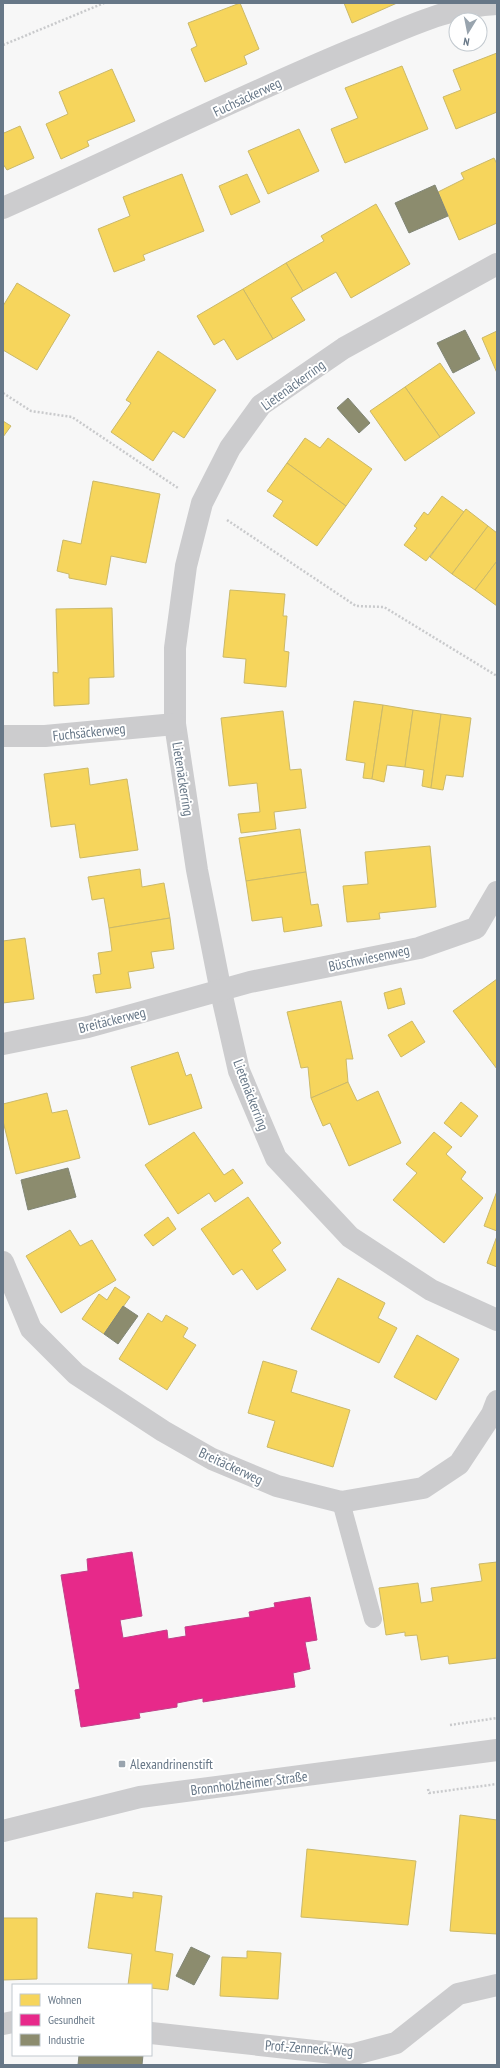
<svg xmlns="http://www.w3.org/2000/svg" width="500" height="2068" font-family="'PT Sans Narrow',sans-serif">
<rect width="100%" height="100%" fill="#f7f7f7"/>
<g fill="#f6d55c" stroke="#cbb969">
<polygon points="240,3 259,49 244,56 247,64 205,82 191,49 197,46 188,23"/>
<polygon points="344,3 397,3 352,23"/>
<polygon points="497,53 497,112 456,129 443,97 461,90 453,70"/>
<polygon points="402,66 428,129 345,163 331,129 358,118 345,88"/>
<polygon points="112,69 135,121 87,141 89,146 61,159 46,124 68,114 59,92"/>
<polygon points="20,126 34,158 7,170 3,164 3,131 4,133"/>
<polygon points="299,129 319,171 268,194 248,151"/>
<polygon points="494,158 497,164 497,223 459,240 438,192 464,179 461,173"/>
<polygon points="182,174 204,231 143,255 145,260 114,272 98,229 130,216 123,197"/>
<polygon points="247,174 260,202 231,215 219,186"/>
<polygon points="376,204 410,264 351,298 336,272 303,291 286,263 324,241 321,236"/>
<polygon points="286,263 303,291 291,298 305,320 273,339 243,289"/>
<polygon points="17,283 70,315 37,370 3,350 3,306"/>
<polygon points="243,289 273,339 237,360 224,339 214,345 197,316"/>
<polygon points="497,331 497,373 482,338"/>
<polygon points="158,351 216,390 184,438 173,431 153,461 111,432 131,403 126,400"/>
<polygon points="440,363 475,413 440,437 405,387"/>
<polygon points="405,387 440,437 405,461 370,411"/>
<polygon points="3,421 11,426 3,437"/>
<polygon points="305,438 320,448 328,438 372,469 346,506 287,463"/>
<polygon points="287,463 346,506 317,546 273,516 283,501 267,491"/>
<polygon points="93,481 160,494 146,563 111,556 106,585 69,578 69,574 57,571 63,540 81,544"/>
<polygon points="442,496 464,512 426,561 404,545 417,528 414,526 424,512 428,515"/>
<polygon points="466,509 488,526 452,574 430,557"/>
<polygon points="488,526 497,533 497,561 475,590 452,574"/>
<polygon points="497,561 497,606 475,590"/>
<polygon points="230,590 285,594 283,616 287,616 284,651 289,652 286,687 244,683 246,659 223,657"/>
<polygon points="112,608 114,677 89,678 89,704 54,706 53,672 58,673 56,609"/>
<polygon points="354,701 383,705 372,779 363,778 365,763 346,760"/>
<polygon points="383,705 413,710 405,767 387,765 384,782 372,779"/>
<polygon points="413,710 441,714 431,788 422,786 424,770 405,767"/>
<polygon points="283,711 290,770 301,769 306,808 274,812 276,829 241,833 238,814 260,812 257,783 229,786 221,718"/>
<polygon points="441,714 471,718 463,777 446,775 443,790 431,788"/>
<polygon points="88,768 90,785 127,779 138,850 80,858 75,824 51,827 44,774"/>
<polygon points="300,829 306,872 246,881 239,838"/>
<polygon points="430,846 436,907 379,913 380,919 347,922 343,886 368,884 365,852"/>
<polygon points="140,869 142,887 164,883 170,918 109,928 104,898 92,900 88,877"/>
<polygon points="306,872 311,905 318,904 322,926 284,932 282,917 252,921 246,881"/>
<polygon points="170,918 174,949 151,952 154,968 128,972 131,988 96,993 93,975 101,974 98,953 112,951 109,928"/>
<polygon points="25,938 34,999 3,1003 3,941"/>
<polygon points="497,979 497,1069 453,1011"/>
<polygon points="401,988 405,1004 388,1009 384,993"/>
<polygon points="341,1001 353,1059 346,1059 348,1082 311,1098 308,1067 301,1068 287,1012"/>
<polygon points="412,1021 425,1042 401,1057 388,1035"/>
<polygon points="178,1052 186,1076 191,1074 202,1108 149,1125 131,1067"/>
<polygon points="348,1082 357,1101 378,1091 401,1143 349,1166 330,1123 323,1126 311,1098"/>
<polygon points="47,1093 52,1113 67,1110 80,1158 16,1174 3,1121 3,1104"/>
<polygon points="461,1102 478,1116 461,1137 444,1123"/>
<polygon points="194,1132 224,1175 233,1169 243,1183 215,1202 209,1193 178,1214 145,1165"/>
<polygon points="434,1132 452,1147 446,1154 466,1172 461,1179 483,1198 444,1243 393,1200 417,1173 406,1164"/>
<polygon points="497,1191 497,1231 484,1226"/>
<polygon points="248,1197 281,1243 272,1250 286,1270 257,1290 242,1269 233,1275 201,1229"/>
<polygon points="168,1217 176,1229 153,1246 144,1235"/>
<polygon points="70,1230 80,1246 92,1240 116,1280 61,1313 26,1256"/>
<polygon points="497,1236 497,1267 487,1263"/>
<polygon points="338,1278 385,1303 378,1318 397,1328 379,1363 311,1329"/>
<polygon points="115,1287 130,1297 104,1334 82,1319 99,1294 107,1300"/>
<polygon points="148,1313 162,1322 166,1315 188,1328 183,1337 196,1345 167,1390 119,1359"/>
<polygon points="417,1335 459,1359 436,1400 394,1377"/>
<polygon points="263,1361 297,1371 291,1392 350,1410 333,1467 267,1447 275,1421 248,1413"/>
<polygon points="497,1562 497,1658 449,1664 448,1656 421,1660 417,1635 405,1636 405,1632 386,1635 379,1588 418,1583 421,1603 433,1601 431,1588 482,1581 479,1564"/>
<polygon points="460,1815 497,1820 497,1934 450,1931"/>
<polygon points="307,1849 416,1861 408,1925 301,1917"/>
<polygon points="133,1892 162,1896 155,1951 173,1954 168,1990 151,1988 151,1985 128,1985 132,1954 88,1948 96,1893 133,1898"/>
<polygon points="3,1918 37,1918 37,1979 3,1980"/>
<polygon points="247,1951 281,1953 278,1999 220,1996 222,1957 247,1958"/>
</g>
<polygon fill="#e7298a" stroke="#c14089" points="132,1552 142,1616 120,1620 123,1638 167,1630 168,1639 186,1636 185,1627 250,1617 249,1612 275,1607 274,1603 310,1597 317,1640 305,1642 310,1669 293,1673 295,1687 203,1702 203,1698 177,1703 177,1707 139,1713 140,1718 81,1727 75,1690 80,1689 61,1575 88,1571 87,1559"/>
<g fill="#8c8c6e" stroke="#818676">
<polygon points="435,185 448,216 409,233 395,203"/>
<polygon points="465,330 480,359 453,373 437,343"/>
<polygon points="348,398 370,423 359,433 337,408"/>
<polygon points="68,1168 76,1197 28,1210 21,1180"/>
<polygon points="123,1306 138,1316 118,1344 104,1334"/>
<polygon points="191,1947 210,1956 194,1985 176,1976"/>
<polygon points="79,2055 143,2055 142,2065 78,2065"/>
</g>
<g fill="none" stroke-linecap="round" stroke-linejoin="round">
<g stroke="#c9cacc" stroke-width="2.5" stroke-dasharray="2 2" stroke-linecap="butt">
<polyline points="3,45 104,3"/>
<polyline points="3,393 31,411 72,417 178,488"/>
<polyline points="227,520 356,606 384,607 497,676"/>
<polyline points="450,1725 497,1718"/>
<polyline points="428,1789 429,1793 497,1784"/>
</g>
<polyline stroke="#ccccce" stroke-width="18" points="341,1502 373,1619"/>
<g stroke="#ccccce" stroke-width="22">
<path d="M3,208C121,156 237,97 356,48C402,30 448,6 497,4"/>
<polyline points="497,264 344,348 261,405 230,448 202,503 186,566 175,648 175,724 197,870 221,992 239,1071 276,1158 350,1237 431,1290 497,1320"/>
<polyline points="3,736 45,736 175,724"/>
<polyline points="3,1044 88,1027 250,982 419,948 476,928 497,892"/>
<polyline points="3,1262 31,1329 76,1374 163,1431 212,1459 277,1486 341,1502 423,1488 459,1464 492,1414 497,1401"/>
<polyline points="3,2024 13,2022"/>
<polyline points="151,2033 351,2055 396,2043 458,1994 497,1985"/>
</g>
<polyline stroke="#ccccce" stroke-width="22" points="3,1831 140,1797 497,1750"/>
</g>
<rect fill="#99a4ae" stroke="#fff" stroke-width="1.5" x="118" y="1760" width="8" height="8" rx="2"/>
<g text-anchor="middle" stroke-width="4" stroke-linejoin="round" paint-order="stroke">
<g font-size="14" fill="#677787" stroke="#fff">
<text transform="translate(247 97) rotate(-25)" y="5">Fuchsäckerweg</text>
<text transform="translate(293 385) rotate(-36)" y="5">Lietenäckerring</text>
<text transform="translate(89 732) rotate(-6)" y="5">Fuchsäckerweg</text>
<text transform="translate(183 779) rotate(81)" y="5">Lietenäckerring</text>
<text transform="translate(369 958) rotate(-12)" y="5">Büschwiesenweg</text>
<text transform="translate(112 1020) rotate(-14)" y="5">Breitäckerweg</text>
<text transform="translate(251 1095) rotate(69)" y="5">Lietenäckerring</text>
<text transform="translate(231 1466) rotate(25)" y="5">Breitäckerweg</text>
<text transform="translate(249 1783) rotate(-7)" y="5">Bronnholzheimer Straße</text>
<text transform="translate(309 2048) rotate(4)" y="5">Prof.-Zenneck-Weg</text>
</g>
<g font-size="14" fill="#677787" stroke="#fff" text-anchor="start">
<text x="130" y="1769">Alexandrinenstift</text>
</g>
</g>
<rect width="500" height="2068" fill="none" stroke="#677787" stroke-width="8"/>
<rect x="12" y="1984" width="140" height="72" fill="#ffffff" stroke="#c2c9cf"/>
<rect x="20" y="1994" width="20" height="12" fill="#f6d55c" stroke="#c2c9cf"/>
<text x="48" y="2004" font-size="12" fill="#677787">Wohnen</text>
<rect x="20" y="2014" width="20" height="12" fill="#e7298a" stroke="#c2c9cf"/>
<text x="48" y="2024" font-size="12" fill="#677787">Gesundheit</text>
<rect x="20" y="2034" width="20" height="12" fill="#8c8c6e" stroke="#c2c9cf"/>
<text x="48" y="2044" font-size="12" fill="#677787">Industrie</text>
<g transform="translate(468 32) rotate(190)"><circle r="19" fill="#ffffff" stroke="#c2c9cf"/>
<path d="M0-3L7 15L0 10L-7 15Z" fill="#99a4ae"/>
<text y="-6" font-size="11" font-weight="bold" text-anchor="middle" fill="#677787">N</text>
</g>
</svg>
